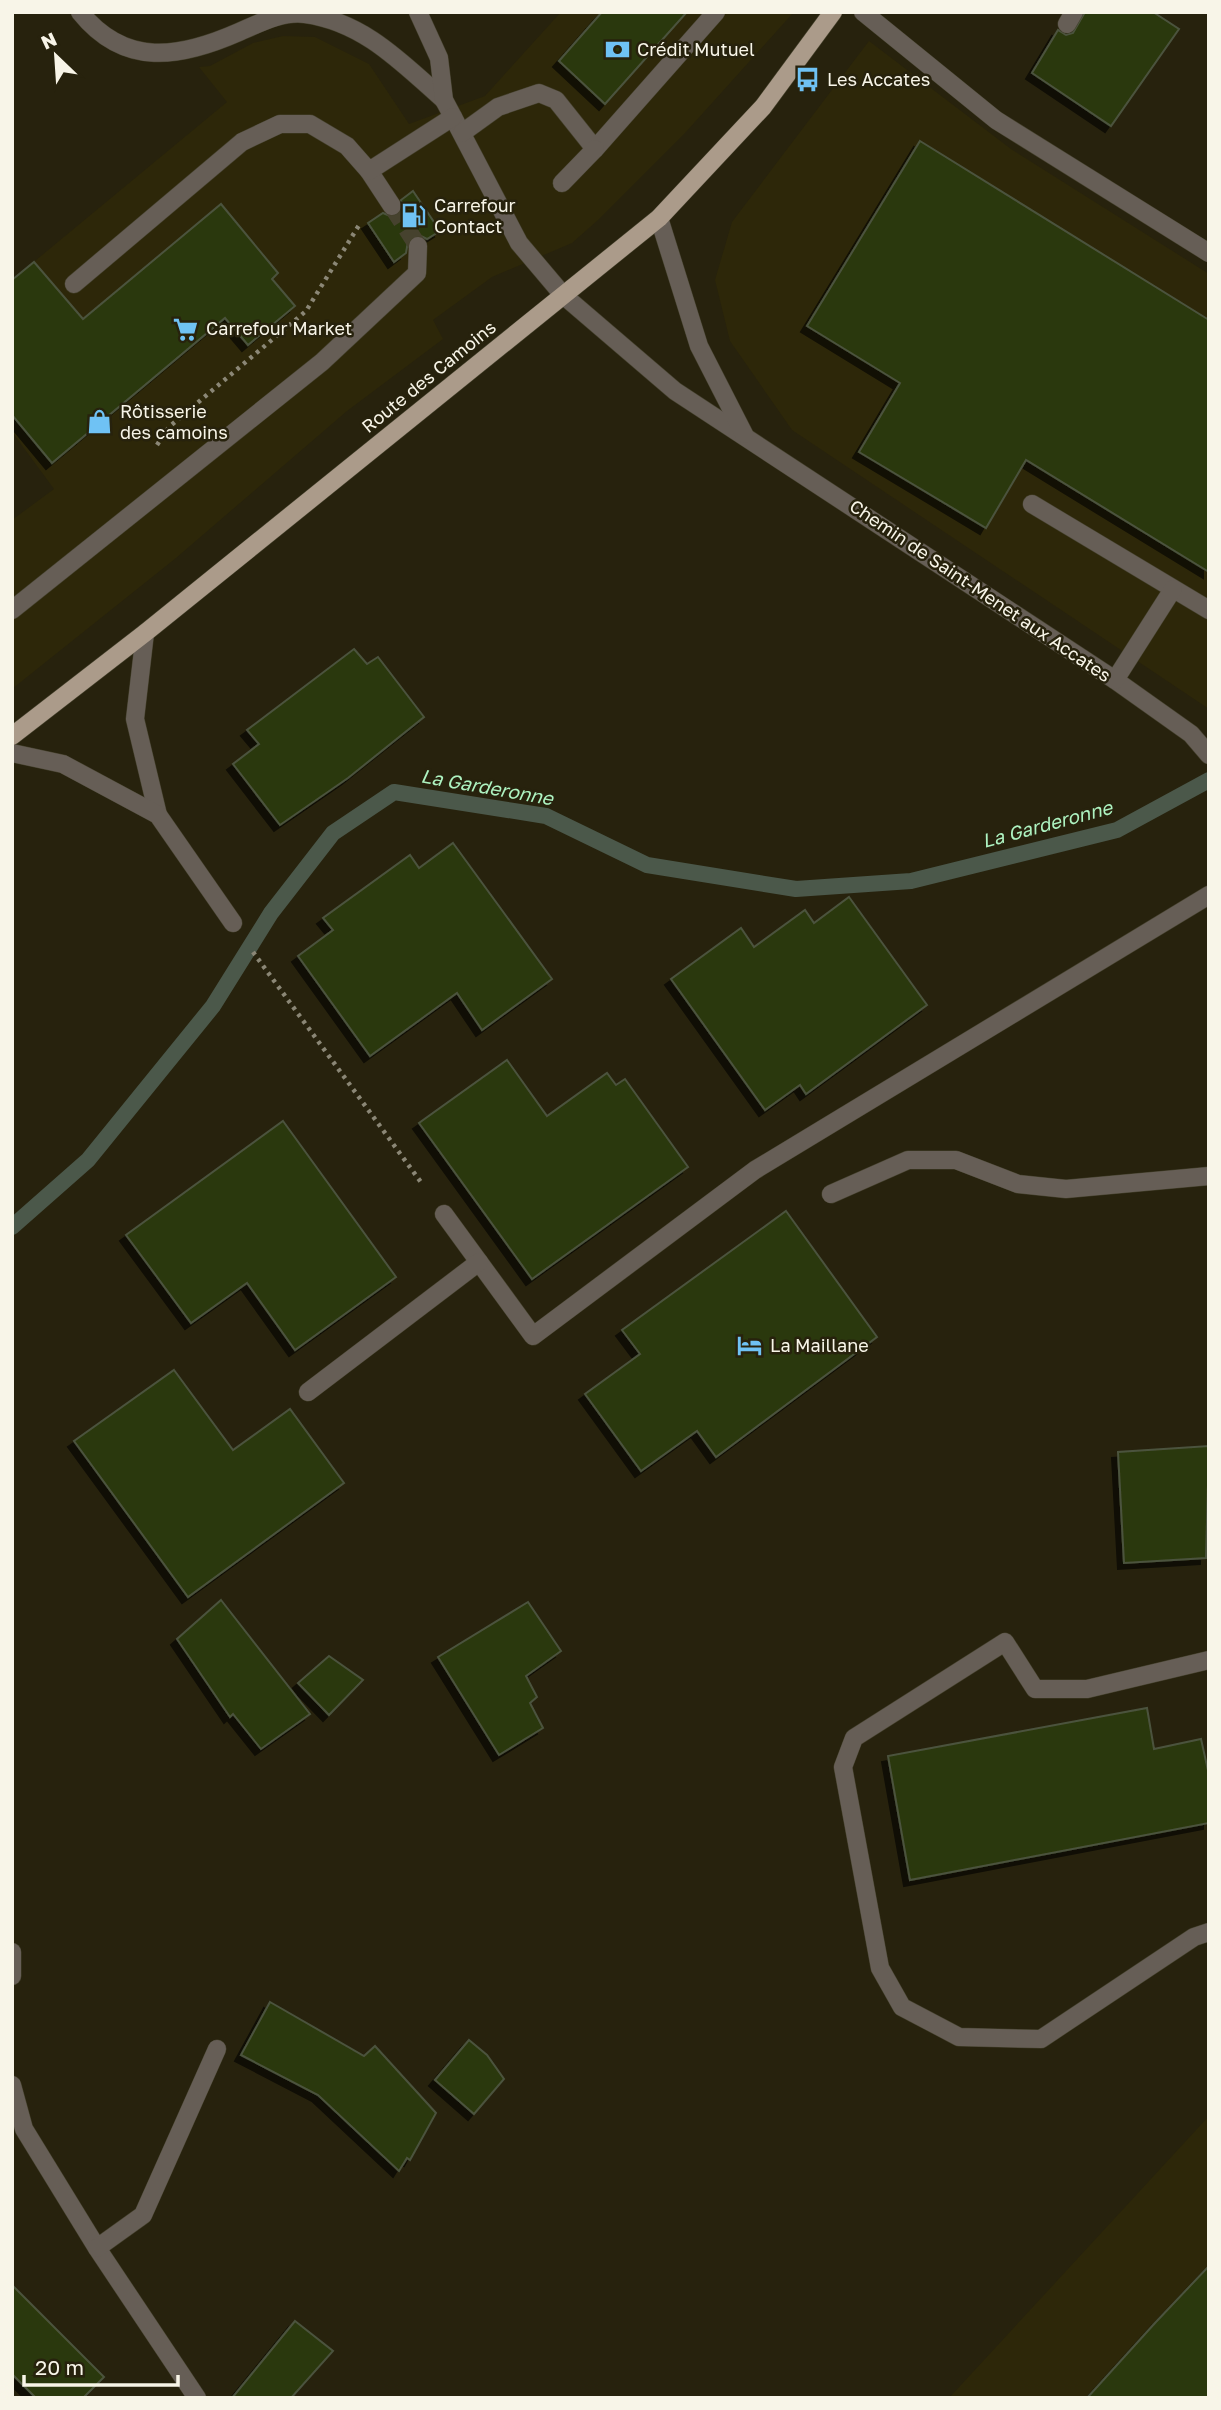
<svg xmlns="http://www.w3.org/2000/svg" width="1221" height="2410" font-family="'Golos Text',sans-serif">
<defs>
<filter id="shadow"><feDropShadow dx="-6" dy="6" stdDeviation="0" flood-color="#0009"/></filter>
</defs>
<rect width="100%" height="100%" fill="#27220d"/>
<g fill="#2d2709">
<polygon points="561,12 794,12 685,133 598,220 572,243 492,277 433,320 443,339 347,411 176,558 12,689 12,520 54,489 12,432 12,280 227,102 199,67 210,66 253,43 283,36 315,37 369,64 409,124 485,96"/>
<polygon points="869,41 1011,149 1209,274 1209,709 792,430 730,341 715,280 732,222"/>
<polygon points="1209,2116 1209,2398 949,2398"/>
</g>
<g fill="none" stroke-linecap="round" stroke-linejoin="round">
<polyline stroke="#4b584a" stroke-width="16" points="12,1227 88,1160 213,1006 271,913 333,833 394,792 546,816 647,865 796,889 911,881 1117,830 1209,780"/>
</g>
<g fill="#2b380c" stroke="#4b533e" stroke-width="2" filter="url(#shadow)">
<polygon points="602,12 687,12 605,104 559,61"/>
<polygon points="1085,12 1153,12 1179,29 1111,126 1032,73 1058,30 1066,35 1073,33"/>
<polygon points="920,141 1209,320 1209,572 1026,460 986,528 859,452 900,383 807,326"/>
<polygon points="413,191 440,231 427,239 419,235 412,236 408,241 406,253 394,262 368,223 383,213 392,217 399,215 403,206 401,200"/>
<polygon points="221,204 278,273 272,279 295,306 248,345 225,318 52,463 12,415 12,280 34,262 83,319"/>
<polygon points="354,649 367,664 378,657 424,717 348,778 280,825 233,764 259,744 247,730"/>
<polygon points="453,843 552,979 482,1030 457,993 370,1056 298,956 333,930 323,918 410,855 419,868"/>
<polygon points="849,897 927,1005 806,1094 800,1085 765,1110 671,979 741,928 754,947 805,910 814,923"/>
<polygon points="507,1060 547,1116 607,1073 616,1085 625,1079 688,1167 532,1279 419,1123"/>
<polygon points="283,1121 396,1277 295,1350 247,1283 191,1323 126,1235"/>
<polygon points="786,1211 877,1337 716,1457 697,1431 641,1471 585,1394 640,1354 622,1330"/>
<polygon points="174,1370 233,1450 290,1409 344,1483 188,1597 74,1441"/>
<polygon points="1209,1446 1206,1558 1124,1563 1118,1452"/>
<polygon points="221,1600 310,1714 261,1749 233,1714 230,1717 177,1639"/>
<polygon points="528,1602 561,1651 526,1676 537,1697 530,1703 543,1728 499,1755 438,1657"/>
<polygon points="329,1656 363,1680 329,1715 298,1683"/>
<polygon points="1147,1708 1154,1749 1201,1739 1209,1775 1209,1823 910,1880 888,1756"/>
<polygon points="270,2002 364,2056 375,2046 436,2113 410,2160 407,2158 399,2171 318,2095 241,2055"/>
<polygon points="469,2040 487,2055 504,2079 474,2114 435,2080"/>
<polygon points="1209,2266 1209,2398 1087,2398 1155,2323"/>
<polygon points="12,2285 104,2377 83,2398 36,2398 12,2374"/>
<polygon points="295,2321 333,2351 291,2398 232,2398"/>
</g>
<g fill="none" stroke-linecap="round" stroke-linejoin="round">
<polyline stroke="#46422e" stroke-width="18" stroke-dasharray="18 9" stroke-linecap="butt" points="392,206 418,246"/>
<defs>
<g id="minor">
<path d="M80,12C125,68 180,58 239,32C260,23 282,11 305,14C364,22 402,63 444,100"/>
<polyline points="418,12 439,58 444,100 453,117 519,243 563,295 675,391 1115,680 1191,734 1209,755"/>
<polyline points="863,12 996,120 1209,253"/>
<polyline points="1067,24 1074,12"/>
<polyline points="462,133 498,107 539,93 556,100 595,149 716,12"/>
<polyline points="369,171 392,206"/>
<polyline points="562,183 595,149"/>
<polyline points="659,218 699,346 744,434"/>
<polyline points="74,284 242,142 280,124 310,124 347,146 369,171 453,117"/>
<polyline points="1032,504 1209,610"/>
<polyline points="12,610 322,362 417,273 418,246"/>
<polyline points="145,633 135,719 158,815"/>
<polyline points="1115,680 1173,589"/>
<polyline points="12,753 63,764 158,815 233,923"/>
<polyline points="831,1194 908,1160 956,1160 1018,1184 1066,1189 1209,1176"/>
<polyline points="444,1214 533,1336 755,1170 1209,895"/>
<polyline points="308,1392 479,1262"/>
<polyline points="1209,1660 1087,1689 1035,1689 1005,1642 854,1738 843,1767 880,1968 902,2007 959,2037 1041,2039 1194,1937 1209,1932"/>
<polyline points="12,1952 12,1976"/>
<polyline points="12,2085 24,2129 97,2248 197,2398"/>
<polyline points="97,2248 143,2215 217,2049"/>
</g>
<polyline id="major" points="12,736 145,633 659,218 763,107 833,12"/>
</defs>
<use href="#minor" stroke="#44402c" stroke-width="19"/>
<use href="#major" stroke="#44402c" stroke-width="19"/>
<g stroke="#8b8776" stroke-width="4.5" stroke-dasharray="3.5 5" stroke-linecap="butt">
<polyline points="157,445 169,427 306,311 361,222"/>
<polyline points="253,952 423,1185"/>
</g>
<use href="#minor" stroke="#665e56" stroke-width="18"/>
<use href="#major" stroke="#ab9b8a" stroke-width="18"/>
</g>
<defs>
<symbol id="bank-bare" viewBox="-9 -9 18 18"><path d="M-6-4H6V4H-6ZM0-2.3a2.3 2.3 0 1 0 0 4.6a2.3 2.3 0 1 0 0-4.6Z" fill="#6fc2f4" stroke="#27220d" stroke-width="2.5" paint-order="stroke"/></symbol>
<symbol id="bus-bare" viewBox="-9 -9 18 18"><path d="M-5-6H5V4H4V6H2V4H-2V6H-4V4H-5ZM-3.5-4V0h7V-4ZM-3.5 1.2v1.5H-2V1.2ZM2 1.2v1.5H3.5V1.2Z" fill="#6fc2f4" stroke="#27220d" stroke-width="2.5" paint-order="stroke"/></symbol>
<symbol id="fuel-bare" viewBox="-9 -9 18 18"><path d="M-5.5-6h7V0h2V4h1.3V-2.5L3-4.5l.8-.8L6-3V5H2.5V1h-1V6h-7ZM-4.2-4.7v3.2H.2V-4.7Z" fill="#6fc2f4" stroke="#27220d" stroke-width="2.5" paint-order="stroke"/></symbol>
<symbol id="supermarket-bare" viewBox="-9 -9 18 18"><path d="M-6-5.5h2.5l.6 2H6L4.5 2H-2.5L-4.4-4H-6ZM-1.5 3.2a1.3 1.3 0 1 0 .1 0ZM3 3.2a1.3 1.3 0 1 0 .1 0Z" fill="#6fc2f4" stroke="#27220d" stroke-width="2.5" paint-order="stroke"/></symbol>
<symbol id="shop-bare" viewBox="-9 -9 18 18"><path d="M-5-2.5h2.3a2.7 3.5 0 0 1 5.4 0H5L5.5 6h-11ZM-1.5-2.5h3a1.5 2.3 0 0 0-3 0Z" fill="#6fc2f4" stroke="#27220d" stroke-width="2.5" paint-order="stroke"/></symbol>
<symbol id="hotel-bare" viewBox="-9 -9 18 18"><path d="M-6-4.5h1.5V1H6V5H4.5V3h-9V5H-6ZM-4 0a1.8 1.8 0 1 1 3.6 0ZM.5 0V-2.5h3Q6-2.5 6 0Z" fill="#6fc2f4" stroke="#27220d" stroke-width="2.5" paint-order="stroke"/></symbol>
</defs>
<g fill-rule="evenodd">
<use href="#bank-bare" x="600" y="32" width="35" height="35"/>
<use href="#bus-bare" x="790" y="62" width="35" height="35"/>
<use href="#fuel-bare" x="396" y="198" width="35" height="35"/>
<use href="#supermarket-bare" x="168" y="312" width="35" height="35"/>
<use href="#shop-bare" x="82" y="404" width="35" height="35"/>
<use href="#hotel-bare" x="732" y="1328" width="35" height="35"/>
</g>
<g text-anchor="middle" stroke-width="5" stroke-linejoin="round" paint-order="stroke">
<g font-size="18" fill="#f8f5e8" stroke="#27220d" text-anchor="start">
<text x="637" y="56">Crédit Mutuel</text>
<text x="827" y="86">Les Accates</text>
<text x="434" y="212">Carrefour<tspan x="434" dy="21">Contact</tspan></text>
<text x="206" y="335">Carrefour Market</text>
<text x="120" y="418">Rôtisserie<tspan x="120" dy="21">des camoins</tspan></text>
<text x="770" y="1352">La Maillane</text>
</g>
<g font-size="18" fill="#f8f5e8" stroke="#27220d">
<text transform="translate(429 377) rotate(-39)" y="6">Route des Camoins</text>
<text transform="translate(980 591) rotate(34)" y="6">Chemin de Saint-Menet aux Accates</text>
</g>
<g font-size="19" font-style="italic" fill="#aef3c1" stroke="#27220d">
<text transform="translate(487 787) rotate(10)" y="7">La Garderonne</text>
<text transform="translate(1047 824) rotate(-15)" y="7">La Garderonne</text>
</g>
</g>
<rect width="1221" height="2410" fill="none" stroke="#f8f5e8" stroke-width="28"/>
<g transform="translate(56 56) rotate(335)" stroke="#27220d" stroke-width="5" paint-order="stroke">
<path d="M0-5L12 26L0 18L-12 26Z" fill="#f8f5e8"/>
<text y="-10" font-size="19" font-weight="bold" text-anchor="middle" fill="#f8f5e8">N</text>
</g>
<path d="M24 2375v10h154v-10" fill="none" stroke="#f8f5e8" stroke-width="3.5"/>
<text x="35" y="2375" font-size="21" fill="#f8f5e8" stroke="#27220d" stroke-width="5" paint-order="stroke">20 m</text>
</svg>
